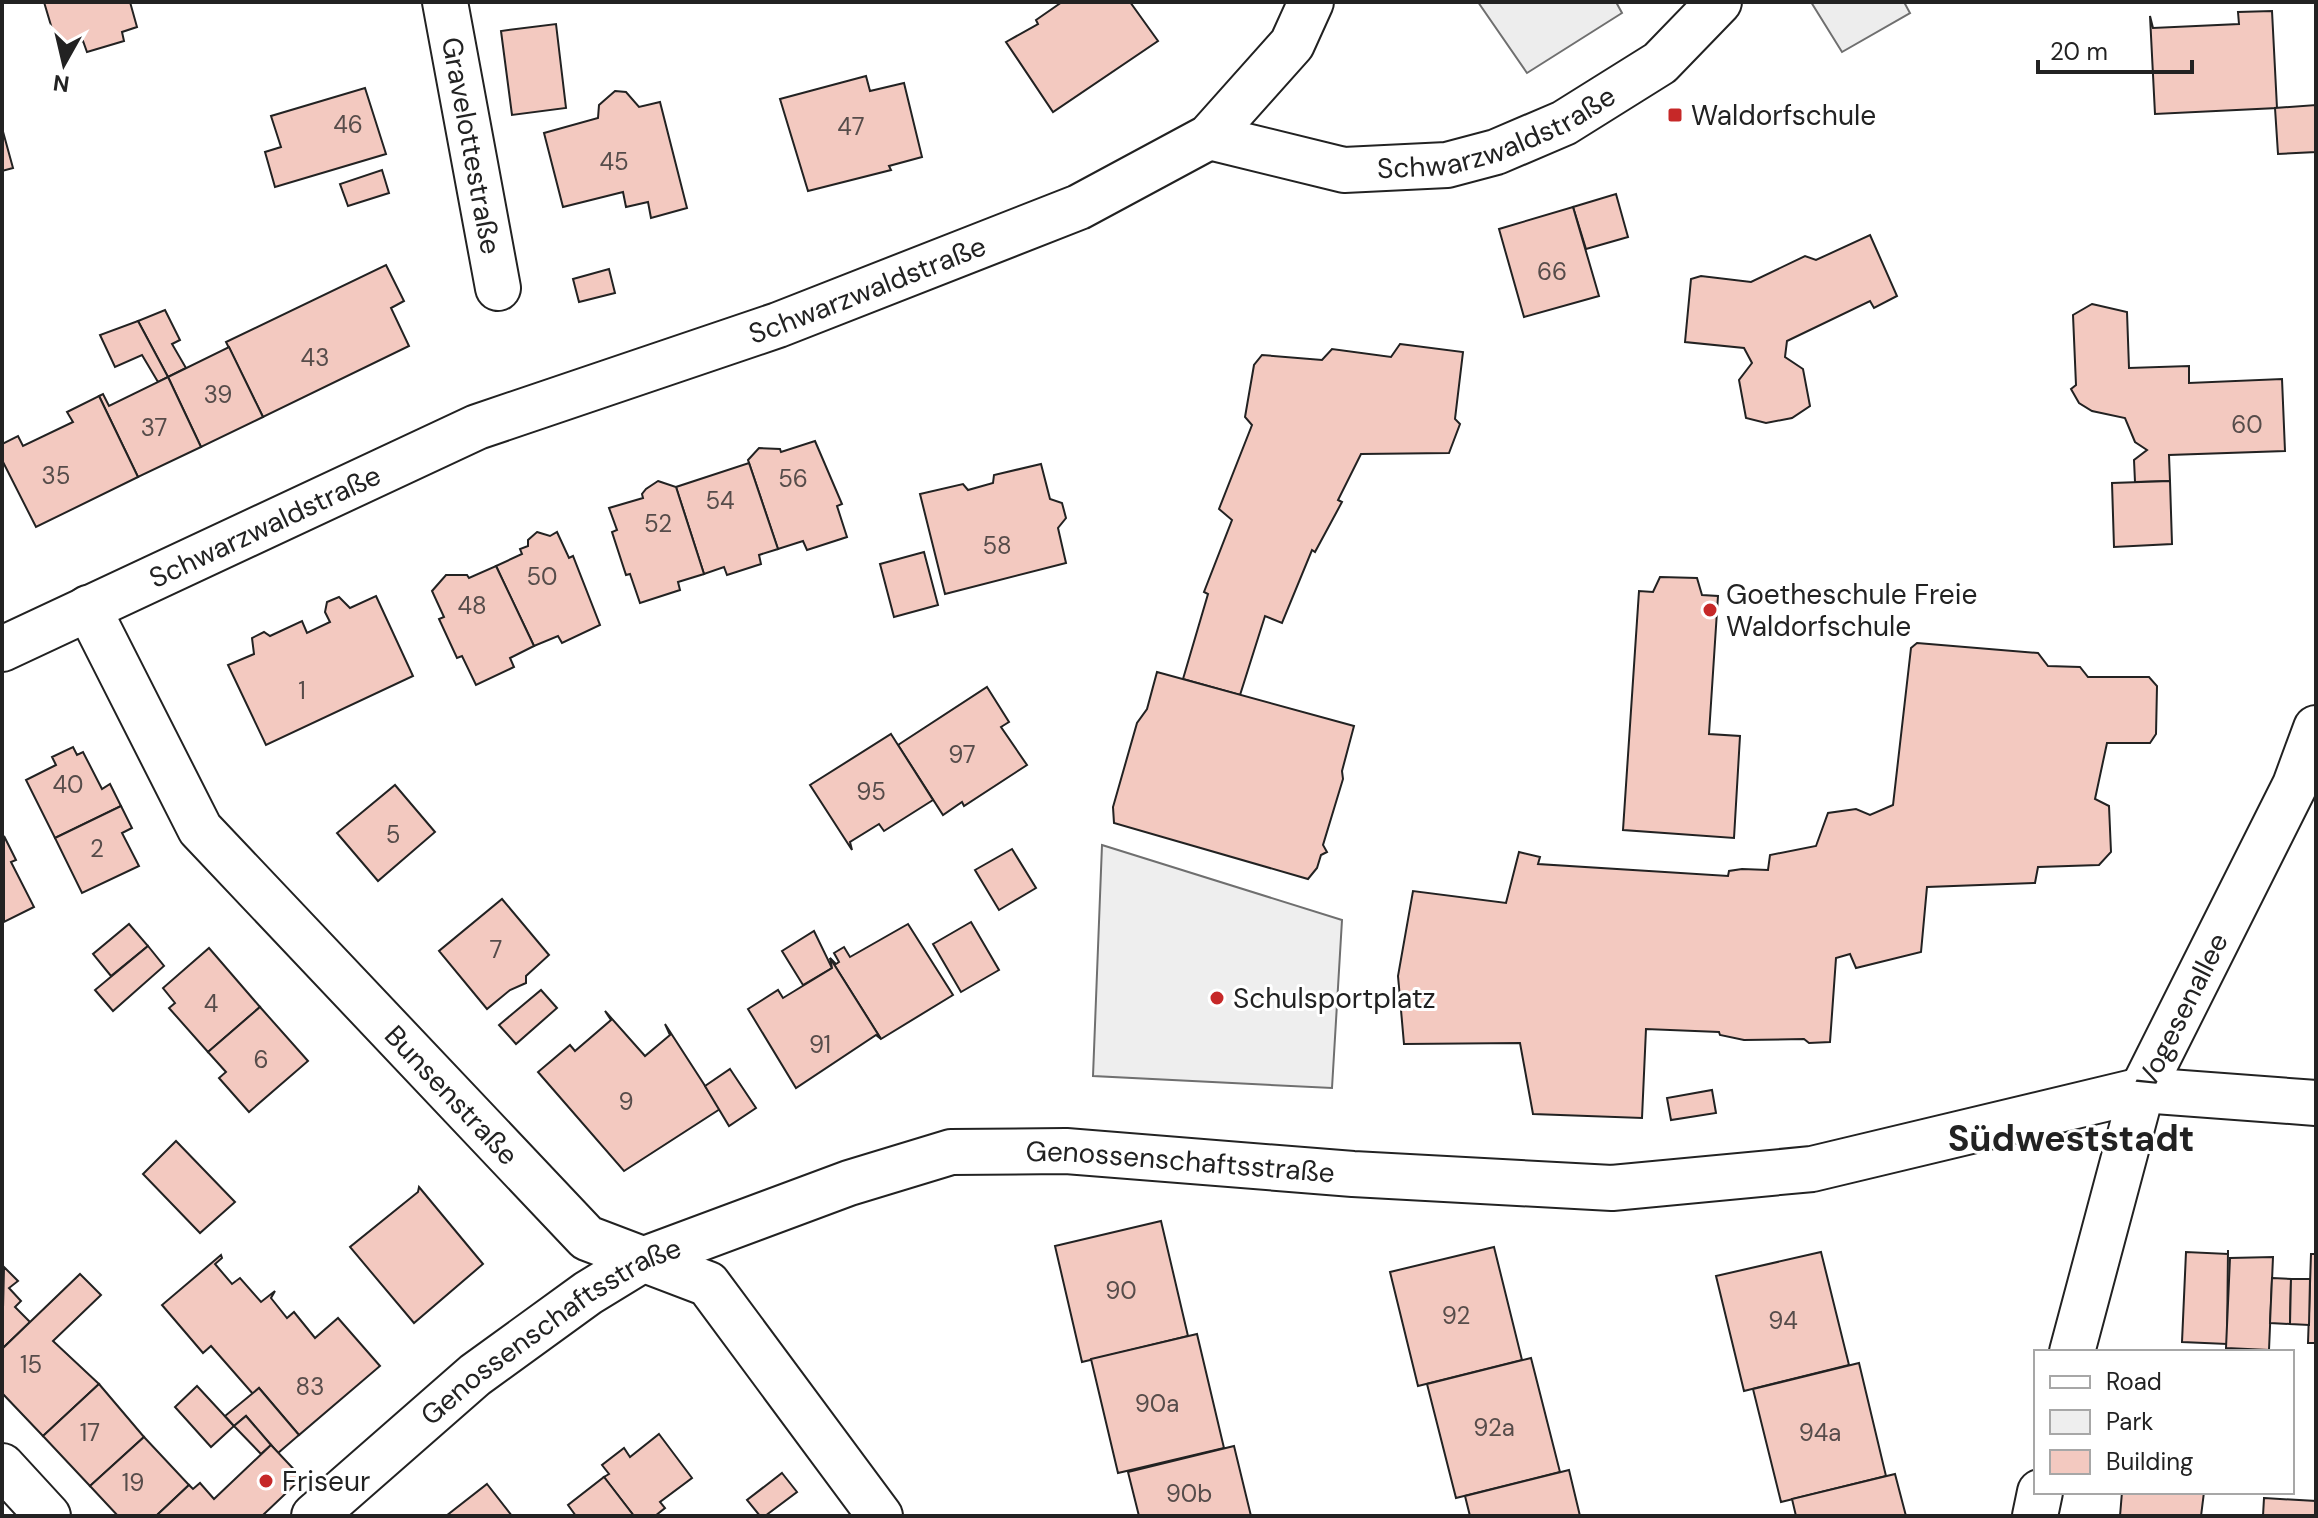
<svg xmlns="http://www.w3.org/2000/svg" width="2318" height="1518" font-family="'DM Sans',sans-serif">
<rect width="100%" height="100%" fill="#fff"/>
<polygon fill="#eee" stroke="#6f6f6f" stroke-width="2" points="1102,845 1342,920 1332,1088 1093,1076"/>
<g fill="#ededed" stroke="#6f6f6f" stroke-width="2">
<polygon points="1478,2 1616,2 1622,13 1527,73"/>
<polygon points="1811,2 1904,2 1910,13 1842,52"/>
</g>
<g fill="#f3c9c0" stroke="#222" stroke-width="2">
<polygon points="44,2 130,2 137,27 122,32 124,41 87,52 83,41 58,49"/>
<polygon points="1062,2 1130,2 1158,41 1053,112 1006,42 1038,24 1036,20"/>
<polygon points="2272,11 2277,108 2155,114 2150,16 2153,28 2239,24 2238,12"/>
<polygon points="556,24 566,108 512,115 501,31"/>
<polygon points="866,76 870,91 904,83 922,157 889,166 891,170 808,191 780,99"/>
<polygon points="365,88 386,154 275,187 265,152 281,147 271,116"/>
<polygon points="615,91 626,92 639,107 660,102 687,208 651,218 648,202 626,207 623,192 563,207 544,133 598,118 599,105"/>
<polygon points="2316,105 2316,152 2278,154 2275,108"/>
<polygon points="2,128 13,168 2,171"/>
<polygon points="382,170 389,193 348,206 340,184"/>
<polygon points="1616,194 1628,237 1586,249 1573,207"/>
<polygon points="1573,207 1599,296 1524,317 1499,229"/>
<polygon points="1870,235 1897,296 1874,308 1870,301 1787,341 1785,357 1803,369 1810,406 1792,418 1766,423 1746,418 1739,380 1752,363 1744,348 1685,342 1691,279 1701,276 1751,282 1805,256 1816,260"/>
<polygon points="386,265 404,301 391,308 409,346 263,417 226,342"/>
<polygon points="609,269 615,293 579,302 573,279"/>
<polygon points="2092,304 2127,312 2129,368 2189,366 2189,383 2282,379 2285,451 2169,455 2170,481 2135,482 2134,460 2147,450 2135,442 2125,418 2092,411 2079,403 2071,389 2076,385 2073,315"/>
<polygon points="165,310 180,340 172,344 186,368 168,377 138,321"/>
<polygon points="138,321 168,377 158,382 142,355 115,367 100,335"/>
<polygon points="1400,344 1463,352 1455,419 1460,424 1449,453 1361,454 1338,500 1342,502 1315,552 1312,550 1282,623 1265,616 1240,695 1183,679 1208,594 1204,592 1232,520 1219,509 1252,425 1245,417 1254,365 1262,355 1322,360 1332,349 1391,357"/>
<polygon points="229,347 263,417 201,447 168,377"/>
<polygon points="168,377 201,447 138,477 99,396 103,394 109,406"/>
<polygon points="99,396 138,477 36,527 2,460 2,444 18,436 23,446 73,422 67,412"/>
<polygon points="815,441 842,504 837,506 847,537 807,550 803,541 778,549 748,460 759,448 780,449 781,452"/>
<polygon points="749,463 778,549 759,555 761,564 727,575 724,567 704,574 676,487"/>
<polygon points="1041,464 1050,499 1062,503 1066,518 1058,528 1066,563 945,594 920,494 963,484 968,490 993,483 994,475"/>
<polygon points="658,481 676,487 704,574 678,582 680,590 640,603 630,574 626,575 612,532 617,530 609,508 643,498 642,494 646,489"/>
<polygon points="2170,481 2172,544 2114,547 2112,483"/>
<polygon points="537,532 550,536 557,532 569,558 573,556 600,625 562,643 558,636 534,646 496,566 522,554 520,549 528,546 528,540"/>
<polygon points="924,552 938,605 894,617 880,564"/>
<polygon points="496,566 534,646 510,658 514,667 476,685 462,656 457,658 439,619 444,617 432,591 446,575 467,575 469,578"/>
<polygon points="1660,577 1697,578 1702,595 1718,596 1709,734 1740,736 1734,838 1623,830 1639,591 1653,592"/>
<polygon points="376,596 413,676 266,745 228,665 254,654 252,638 264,632 270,636 302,621 307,633 330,622 325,612 327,602 339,597 350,608"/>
<polygon points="1917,643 2038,653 2048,666 2080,667 2088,677 2149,677 2157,686 2156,734 2150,743 2107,743 2095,799 2109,806 2111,852 2099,865 2038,867 2035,883 1927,887 1921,952 1856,968 1850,954 1836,958 1830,1042 1809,1043 1804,1039 1744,1040 1720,1035 1719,1032 1646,1029 1642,1118 1533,1114 1520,1043 1404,1044 1398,976 1413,891 1506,903 1519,852 1540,857 1538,864 1728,876 1729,871 1742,869 1768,870 1770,855 1816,846 1828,813 1856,809 1870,815 1893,805 1911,648"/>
<polygon points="1157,672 1354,726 1342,771 1343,779 1323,845 1327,852 1321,855 1317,868 1308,879 1114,823 1113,807 1137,723 1147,709"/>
<polygon points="987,687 1009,722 1001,727 1027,765 964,806 962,802 943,815 898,745"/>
<polygon points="891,734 933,800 884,831 879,824 850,842 852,850 810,785"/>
<polygon points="73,747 77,755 83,752 102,789 110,784 121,806 55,838 26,780 56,765 52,757"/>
<polygon points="395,785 435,832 378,881 337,833"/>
<polygon points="121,806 132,828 122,833 139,866 82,893 55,838"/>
<polygon points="4,836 16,860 11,862 34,907 4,922"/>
<polygon points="1012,849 1036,888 999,910 975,870"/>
<polygon points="502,899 549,955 526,976 526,983 510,990 487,1009 439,951"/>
<polygon points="971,922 999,970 961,992 933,944"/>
<polygon points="129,924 148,946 111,976 93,954"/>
<polygon points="908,924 953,995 881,1039 830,958 836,964 839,962 834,953 844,947 850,957"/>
<polygon points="814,931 832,968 803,985 782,951"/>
<polygon points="148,946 164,966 113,1011 95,990"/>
<polygon points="209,948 260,1007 208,1052 169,1008 175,1003 163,988"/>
<polygon points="830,958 881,1039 876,1035 796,1088 748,1009 778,990 783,998 832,968"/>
<polygon points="541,990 557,1008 516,1044 499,1025"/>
<polygon points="260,1007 308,1061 249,1112 219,1078 226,1072 208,1052"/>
<polygon points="605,1011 645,1056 670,1035 665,1024 720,1109 624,1171 538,1072 570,1045 575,1051 611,1020"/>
<polygon points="730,1069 756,1108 729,1126 705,1086"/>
<polygon points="1712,1090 1716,1113 1671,1120 1667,1098"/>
<polygon points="176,1141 235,1202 200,1233 143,1174"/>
<polygon points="419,1187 483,1264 414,1323 350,1247 418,1192"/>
<polygon points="1161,1221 1188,1336 1082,1362 1055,1246"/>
<polygon points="1494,1247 1522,1360 1418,1386 1390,1272"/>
<polygon points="2228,1250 2227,1344 2182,1342 2186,1252 2228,1254"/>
<polygon points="1821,1252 1849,1365 1744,1391 1716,1276"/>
<polygon points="2311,1254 2316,1254 2316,1343 2308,1343"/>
<polygon points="221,1255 222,1258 215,1264 232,1284 240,1278 261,1302 275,1291 271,1298 287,1318 294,1312 315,1338 338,1318 380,1366 299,1435 259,1388 253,1394 211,1346 203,1353 162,1305"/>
<polygon points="2273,1257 2269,1350 2226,1348 2230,1258"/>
<polygon points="4,1267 18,1281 9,1288 21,1301 15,1307 30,1322 2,1349"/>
<polygon points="80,1274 101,1295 53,1341 99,1384 43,1436 2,1393 2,1349"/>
<polygon points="2272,1278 2291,1279 2290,1324 2270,1323"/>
<polygon points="2291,1279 2310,1279 2309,1325 2290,1324"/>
<polygon points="1197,1334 1224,1448 1118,1473 1091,1359"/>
<polygon points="1531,1358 1560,1472 1456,1498 1427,1384"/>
<polygon points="1859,1363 1886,1476 1781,1502 1753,1389"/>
<polygon points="99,1384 144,1437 90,1486 43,1436"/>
<polygon points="197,1386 234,1426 211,1447 175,1407"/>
<polygon points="259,1388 299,1435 278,1453 246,1416 234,1426 225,1416"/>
<polygon points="246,1416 271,1445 261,1454 234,1426"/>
<polygon points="659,1434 692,1478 660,1502 665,1508 655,1516 634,1516 604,1477 609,1474 602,1465 624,1448 630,1457"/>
<polygon points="144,1437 189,1485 156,1516 118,1516 90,1486"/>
<polygon points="271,1445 302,1478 262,1516 156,1516 189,1485 193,1489 200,1483 214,1499"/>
<polygon points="1234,1446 1251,1516 1139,1516 1128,1472"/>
<polygon points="1569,1470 1580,1516 1470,1516 1465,1496"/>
<polygon points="782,1473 797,1492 765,1516 760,1516 747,1500"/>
<polygon points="1895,1474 1906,1516 1796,1516 1792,1499"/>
<polygon points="604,1477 634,1516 576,1516 568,1505"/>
<polygon points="487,1484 512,1516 446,1516"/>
<polygon points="2122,1492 2204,1492 2201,1516 2120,1516"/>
<polygon points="2264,1498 2316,1501 2316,1516 2263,1516"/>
</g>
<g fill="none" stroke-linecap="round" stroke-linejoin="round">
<defs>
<g id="minor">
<path id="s1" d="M445,2L498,288"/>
<path id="s2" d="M1209,137L1344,170L1447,165L1496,152L1564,123L1660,63L1719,2"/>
<path id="s3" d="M88,608L200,829L587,1238L708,1284L880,1516"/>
<path id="s4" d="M2,649L477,427L778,325L1079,207L1209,137L1292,44L1311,2"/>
<path id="s5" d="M2072,1352L2142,1090L2295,785L2316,728"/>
<polyline points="2,1466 48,1516"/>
<path id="s6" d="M314,1516L475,1375L588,1293L642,1260L849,1183L951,1152L1066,1151L1353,1174L1612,1188L1812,1169L2142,1090L2316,1103"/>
<polyline points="2035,1516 2040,1492"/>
</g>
</defs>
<use href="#minor" stroke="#222" stroke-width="48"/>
<use href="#minor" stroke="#fff" stroke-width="44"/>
</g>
<g fill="#c62828" stroke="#fff" stroke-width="3">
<rect x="1667" y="107" width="16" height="16" rx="4"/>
<circle cx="1710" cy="610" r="8"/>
<circle cx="1217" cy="998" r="8"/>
<circle cx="266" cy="1481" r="8"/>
</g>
<g text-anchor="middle" stroke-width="6" stroke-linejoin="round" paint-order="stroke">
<g font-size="24" fill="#564c4a">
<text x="348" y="133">46</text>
<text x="851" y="135">47</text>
<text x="614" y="170">45</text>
<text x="1552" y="280">66</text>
<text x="315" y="366">43</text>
<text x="218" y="403">39</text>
<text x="2247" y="433">60</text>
<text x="154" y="436">37</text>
<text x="56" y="484">35</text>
<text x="793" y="487">56</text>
<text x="720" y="509">54</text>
<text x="658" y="532">52</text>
<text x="997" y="554">58</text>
<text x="542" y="585">50</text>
<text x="472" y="614">48</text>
<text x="302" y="699">1</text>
<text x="962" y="763">97</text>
<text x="68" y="793">40</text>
<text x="871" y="800">95</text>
<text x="393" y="843">5</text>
<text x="97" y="857">2</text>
<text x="496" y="958">7</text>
<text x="211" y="1012">4</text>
<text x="820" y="1053">91</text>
<text x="261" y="1068">6</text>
<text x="626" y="1110">9</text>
<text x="1121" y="1299">90</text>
<text x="1456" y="1324">92</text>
<text x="1783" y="1329">94</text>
<text x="31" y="1373">15</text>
<text x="310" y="1395">83</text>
<text x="1157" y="1412">90a</text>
<text x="1494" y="1436">92a</text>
<text x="90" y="1441">17</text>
<text x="1820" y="1441">94a</text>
<text x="133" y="1491">19</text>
<text x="1189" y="1502">90b</text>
</g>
<g font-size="28" fill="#222" stroke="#fff" text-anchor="start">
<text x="1691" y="125">Waldorfschule</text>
<text x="1726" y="604">Goetheschule Freie<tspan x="1726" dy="32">Waldorfschule</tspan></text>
<text x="1233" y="1008">Schulsportplatz</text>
<text x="282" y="1491">Friseur</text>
</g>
<g font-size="28" fill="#222" stroke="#fff">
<text dy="10" stroke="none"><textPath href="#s2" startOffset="298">Schwarzwaldstraße</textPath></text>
<text dy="10" stroke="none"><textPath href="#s1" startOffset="146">Gravelottestraße</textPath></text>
<text dy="10" stroke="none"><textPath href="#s4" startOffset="938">Schwarzwaldstraße</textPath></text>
<text dy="10" stroke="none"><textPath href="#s4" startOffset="290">Schwarzwaldstraße</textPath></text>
<text dy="10" stroke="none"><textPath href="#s5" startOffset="360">Vogesenallee</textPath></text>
<text dy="10" stroke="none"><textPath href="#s3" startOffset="614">Bunsenstraße</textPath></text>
<text dy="10" stroke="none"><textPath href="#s6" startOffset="974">Genossenschaftsstraße</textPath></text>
<text dy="10" stroke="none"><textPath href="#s6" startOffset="302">Genossenschaftsstraße</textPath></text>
</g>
<g font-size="36" font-weight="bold" fill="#222" stroke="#fff">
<text x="2071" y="1151">Südweststadt</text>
</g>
</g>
<rect width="2318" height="1518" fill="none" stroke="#222222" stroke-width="8"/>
<rect x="2034" y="1350" width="260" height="144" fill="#ffffff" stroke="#a7a7a7" stroke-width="2"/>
<rect x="2050" y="1376" width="40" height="12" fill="#ffffff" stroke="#a7a7a7" stroke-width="2"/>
<text x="2106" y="1390" font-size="24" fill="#222222">Road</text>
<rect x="2050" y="1410" width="40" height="24" fill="#eeeeee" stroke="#a7a7a7" stroke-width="2"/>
<text x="2106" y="1430" font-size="24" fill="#222222">Park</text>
<rect x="2050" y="1450" width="40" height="24" fill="#f3c9c0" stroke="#a7a7a7" stroke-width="2"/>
<text x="2106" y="1470" font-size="24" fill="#222222">Building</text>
<g transform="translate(64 64) rotate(188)" stroke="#ffffff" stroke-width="6" paint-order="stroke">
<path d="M0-6L14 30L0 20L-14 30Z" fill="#222222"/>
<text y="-12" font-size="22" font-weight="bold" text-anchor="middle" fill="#222222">N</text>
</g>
<path d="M2038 60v12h154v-12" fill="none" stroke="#222222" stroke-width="4"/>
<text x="2050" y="60" font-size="24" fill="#222222" stroke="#ffffff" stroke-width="6" paint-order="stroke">20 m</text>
</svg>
